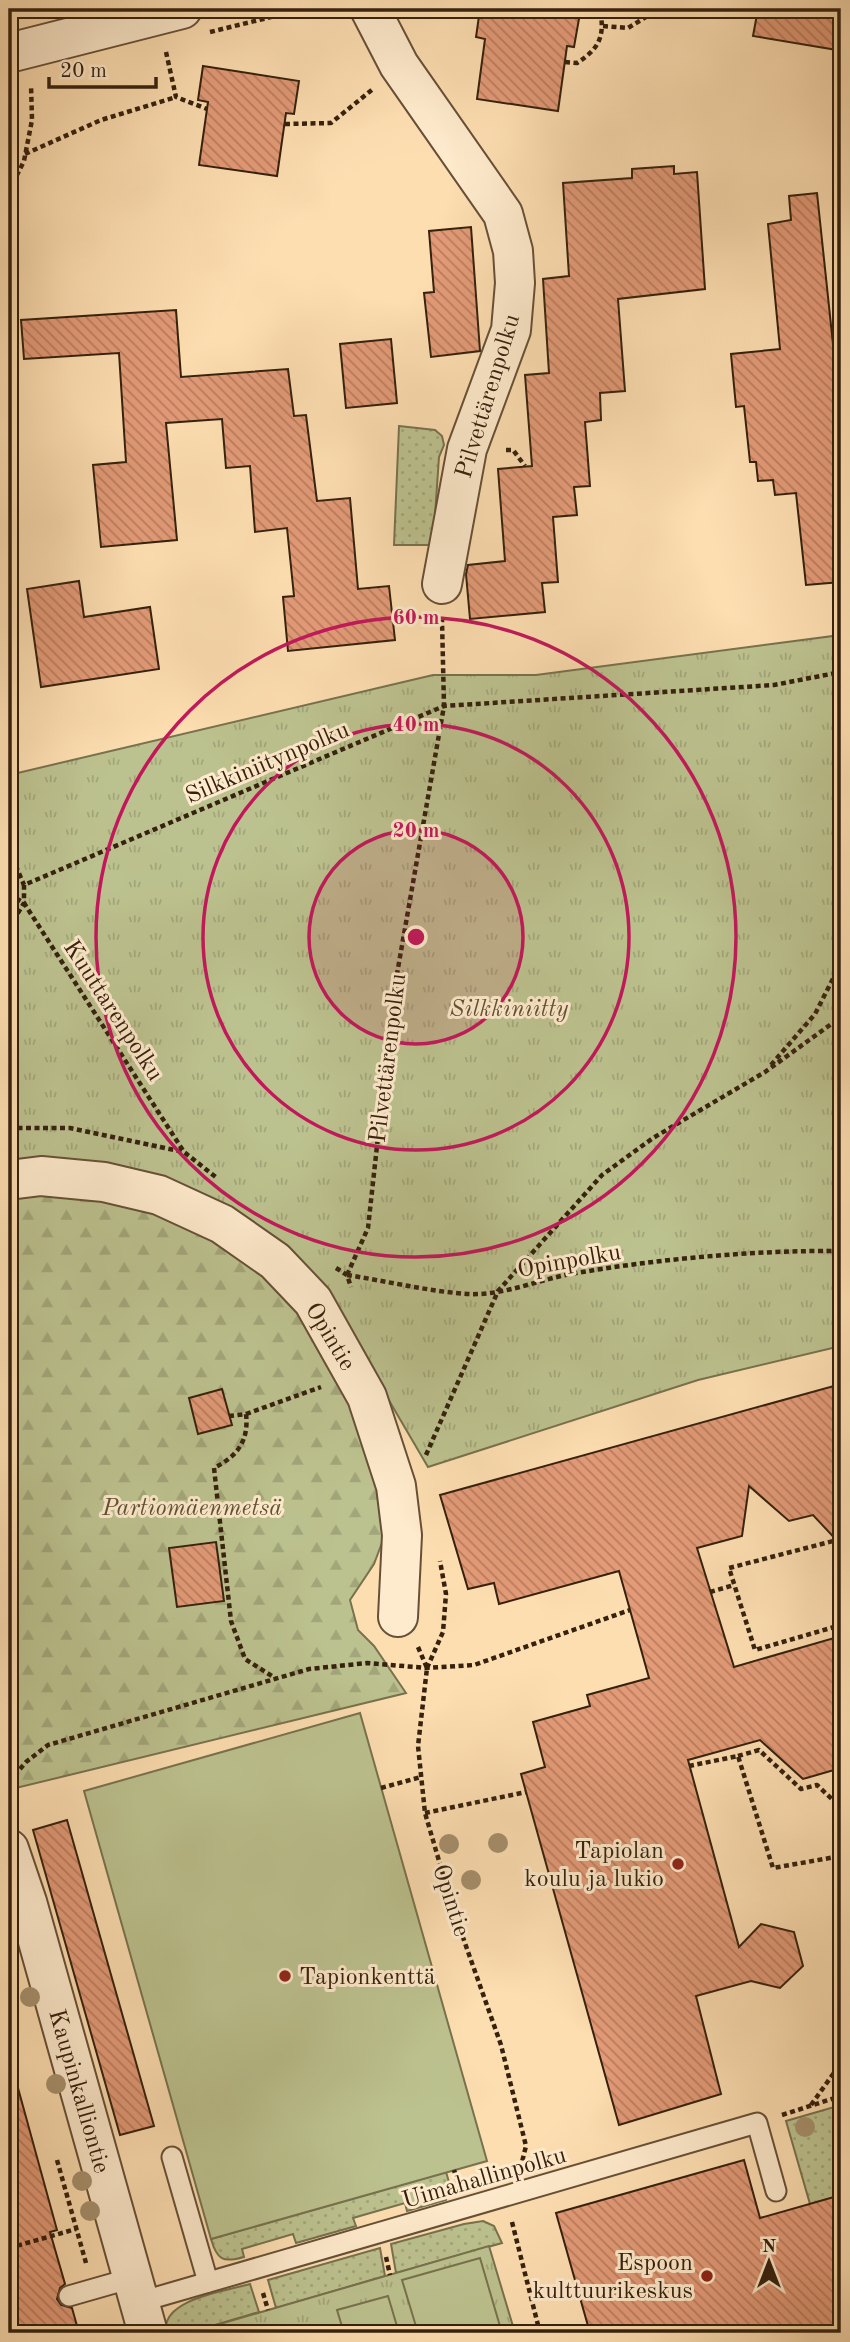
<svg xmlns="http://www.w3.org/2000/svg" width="850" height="2342" font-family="'Old Standard TT',serif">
<defs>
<pattern id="grass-dots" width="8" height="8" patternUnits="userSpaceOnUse" patternTransform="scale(1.75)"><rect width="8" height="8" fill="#bcc28f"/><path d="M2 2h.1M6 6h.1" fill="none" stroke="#a2a67a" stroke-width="1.8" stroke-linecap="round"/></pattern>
<pattern id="forest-firs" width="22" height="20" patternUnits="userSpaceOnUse" patternTransform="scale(1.75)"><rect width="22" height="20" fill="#bcc28f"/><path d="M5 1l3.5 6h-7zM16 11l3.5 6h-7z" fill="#a2a67a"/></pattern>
<pattern id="park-tufts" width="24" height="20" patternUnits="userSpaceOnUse" patternTransform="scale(1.75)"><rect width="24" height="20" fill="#bcc28f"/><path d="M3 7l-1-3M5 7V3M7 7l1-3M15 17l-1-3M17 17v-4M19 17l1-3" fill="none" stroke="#a2a67a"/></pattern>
<pattern id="building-back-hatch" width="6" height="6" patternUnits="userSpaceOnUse" patternTransform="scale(1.75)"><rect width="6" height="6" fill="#e39a77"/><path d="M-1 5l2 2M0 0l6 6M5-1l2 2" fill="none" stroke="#b97d60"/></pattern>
</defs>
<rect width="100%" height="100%" fill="#fddeb1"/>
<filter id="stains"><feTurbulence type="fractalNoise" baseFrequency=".00286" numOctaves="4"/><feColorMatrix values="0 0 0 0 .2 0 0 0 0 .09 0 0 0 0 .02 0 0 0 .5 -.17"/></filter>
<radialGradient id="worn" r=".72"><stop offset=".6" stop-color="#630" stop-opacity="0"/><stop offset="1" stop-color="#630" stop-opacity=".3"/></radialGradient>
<g fill="url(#grass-dots)" stroke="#78724e" stroke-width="2">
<polygon points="399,426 435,430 442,436 444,445 439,457 433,545 394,545"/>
<polygon points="841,2105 841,2195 810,2204 786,2121"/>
<path d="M446,2172L449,2182L446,2200L407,2211L405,2203L353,2218L356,2226L296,2243L293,2234L242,2249L244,2257C223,2263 217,2260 211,2239Z"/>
<polygon points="483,2221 494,2226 502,2243 396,2273 391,2244 464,2224"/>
<polygon points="380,2248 385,2276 276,2308 268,2280"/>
<path d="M250,2284L259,2312L188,2333H166C160,2299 226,2291 250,2284Z"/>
</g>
<polygon fill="url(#forest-firs)" stroke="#78724e" stroke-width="2" points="56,1191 181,1215 284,1287 340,1373 381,1495 386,1532 374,1564 350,1600 358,1630 374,1646 406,1693 16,1788 9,1781 9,1197"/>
<g fill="url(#park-tufts)" stroke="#78724e" stroke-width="2">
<polygon points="841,635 841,1346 698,1380 428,1467 329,1298 233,1224 9,1180 9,775 433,675 536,675"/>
<polygon points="489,2246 515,2333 189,2333"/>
</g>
<g fill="#bcc28f" stroke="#78724e" stroke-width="2">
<polygon points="360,1713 487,2161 211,2239 84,1791"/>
<polygon points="480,2258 502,2333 418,2333 402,2280"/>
<polygon points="388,2296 399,2333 344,2333 337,2310"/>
</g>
<g fill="url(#building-back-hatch)" stroke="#35210e" stroke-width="2">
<polygon points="480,9 549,9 580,13 574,47 567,46 558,111 477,99 485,39 476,37"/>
<polygon points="758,9 841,9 837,50 753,36"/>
<polygon points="203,66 299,81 294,114 286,113 277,176 199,165 208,102 198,100"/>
<polygon points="674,166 674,174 697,172 705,289 618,299 625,391 600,393 601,420 585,422 590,486 574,487 577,515 553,517 558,582 542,583 545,612 470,619 466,574 468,565 505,561 498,469 532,466 525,375 549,373 543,279 569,276 563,183 632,178 632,169"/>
<polygon points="817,193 833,344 841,343 841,582 806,585 796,493 775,495 773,480 758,481 756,462 750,462 744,406 736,407 731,354 780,349 768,224 791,220 789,196"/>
<polygon points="471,227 480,351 431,357 424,293 434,292 429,231"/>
<polygon points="176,310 181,377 288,369 294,416 306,415 317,501 350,498 358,589 389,586 395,640 288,651 283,597 294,596 287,528 255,532 250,466 226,468 222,419 166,423 177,540 101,547 93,465 126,462 119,353 24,359 21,320"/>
<polygon points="391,339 397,403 346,408 340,344"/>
<polygon points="79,581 84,617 150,607 159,669 41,687 27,589"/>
<polygon points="841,1384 841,1545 813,1515 789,1521 749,1486 742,1536 697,1548 734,1667 841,1636 841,1768 803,1779 760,1740 688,1760 739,1947 761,1924 794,1932 803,1966 780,1988 751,1981 696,1996 721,2094 619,2125 521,1774 545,1767 533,1722 590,1706 587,1695 649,1678 630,1610 619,1571 499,1604 494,1583 468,1589 440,1495"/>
<polygon points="222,1389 232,1425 198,1434 189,1398"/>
<polygon points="216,1542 224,1601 177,1607 169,1548"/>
<polygon points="67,1820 154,2126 120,2135 33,1830"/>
<polygon points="18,2088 57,2230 50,2232 65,2284 60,2288 57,2299 61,2305 72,2308 79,2333 9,2333 9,2089"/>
<polygon points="744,2160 760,2218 841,2195 841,2333 590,2333 556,2213"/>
</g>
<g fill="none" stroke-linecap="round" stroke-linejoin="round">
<defs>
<g id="lane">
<polyline points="172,2157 208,2282"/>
<polyline points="69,2296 132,2278"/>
<polyline points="140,2302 757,2123 776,2191"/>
</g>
<g id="street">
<polyline points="370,9 399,65 503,214 513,251 515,283 511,330 467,449 442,584"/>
<polyline points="9,53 182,9"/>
<polyline points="9,1180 41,1176 104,1182 159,1195 222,1224 275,1261 313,1301 367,1397 396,1486 402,1535 398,1617"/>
<polyline points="9,1849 27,1902 148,2333"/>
</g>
</defs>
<use href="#lane" stroke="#675037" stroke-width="23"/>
<use href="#street" stroke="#675037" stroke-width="42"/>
<g stroke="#35210e" stroke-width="4.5" stroke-dasharray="5 3.5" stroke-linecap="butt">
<polyline points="603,26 628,28 659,9"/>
<polyline points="210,32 304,9"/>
<polyline points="166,52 176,97 207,109"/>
<path d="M565,62L577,63C600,48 605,36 600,9"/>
<polyline points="285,124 331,123 373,89"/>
<polyline points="25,154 101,120 176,97"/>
<polyline points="9,191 24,161 32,120 31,85"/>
<polyline points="506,450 513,450 525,466"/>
<polyline points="9,850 24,885"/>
<polyline points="9,894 24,903 184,1152"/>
<polyline points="9,928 24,903 24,885 444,706 774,685 841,672"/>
<polyline points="771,1065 815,1014 841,963"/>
<polyline points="9,1128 70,1128 184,1152 217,1178"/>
<polyline points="336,1268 347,1275 351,1287"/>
<polyline points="347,1275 368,1228 394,991 444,706 442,620"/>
<path d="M347,1275C386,1281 427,1291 467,1294C503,1296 537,1280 571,1274C656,1259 756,1250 841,1251"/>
<polyline points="246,1414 321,1387"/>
<path d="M229,1416L246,1414C249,1440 238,1456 214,1468L231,1621L245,1659L275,1678"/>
<polyline points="426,1455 498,1291 602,1175 653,1138 765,1072 841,1017"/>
<polyline points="841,1539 729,1568 755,1650 841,1625"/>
<polyline points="710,1592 734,1585"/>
<polyline points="418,1647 427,1668 418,1746 425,1813 454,1912 501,2045 526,2146 522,2162"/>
<polyline points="427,1668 443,1632 446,1594 440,1561"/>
<polyline points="738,1756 759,1750 801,1789 817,1785 836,1803 841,1802"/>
<polyline points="689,1766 738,1756 773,1868 841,1856"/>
<polyline points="9,1782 26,1762 48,1745 309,1669 367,1663 427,1668 474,1665 630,1610"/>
<polyline points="381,1788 421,1777"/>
<polyline points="425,1813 526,1792"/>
<polyline points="811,2105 841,2063"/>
<polyline points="782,2115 841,2096"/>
<polyline points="57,2160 86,2263"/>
<polyline points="454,2170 458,2183"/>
<polyline points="512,2222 540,2333"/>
<polyline points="9,2248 76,2229"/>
<polyline points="386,2257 390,2275"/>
<polyline points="263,2293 268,2310"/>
</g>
<use href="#lane" stroke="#feeacc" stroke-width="19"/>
<use href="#street" stroke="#feeacc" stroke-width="38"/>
</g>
<g fill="#a6906d">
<circle cx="498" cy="1843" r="10"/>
<circle cx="449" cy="1844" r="10"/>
<circle cx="471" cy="1880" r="10"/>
<circle cx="30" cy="1997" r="10"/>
<circle cx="56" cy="2084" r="10"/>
<circle cx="805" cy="2127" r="10"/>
<circle cx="82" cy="2181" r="10"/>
<circle cx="90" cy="2211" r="10"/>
</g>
<circle cx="416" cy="937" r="107" fill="#c2185b" fill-opacity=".12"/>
<g fill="none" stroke="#c2185b" stroke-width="3.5">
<circle cx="416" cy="937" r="107"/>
<circle cx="416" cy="937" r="213"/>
<circle cx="416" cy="937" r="320"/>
</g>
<g fill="#8f2418" stroke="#feeacc" stroke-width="2.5">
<circle cx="678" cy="1864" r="7"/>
<circle cx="285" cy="1976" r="7"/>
<circle cx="707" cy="2276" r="7"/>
</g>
<g text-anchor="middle" stroke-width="6" stroke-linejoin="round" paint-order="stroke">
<g font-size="24" fill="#35210e" stroke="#feeacc">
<text transform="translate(487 396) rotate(-73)" y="8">Pilvettärenpolku</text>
<text transform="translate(267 762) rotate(-23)" y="8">Silkkiniitynpolku</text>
<text transform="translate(114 1010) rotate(57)" y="8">Kuuttarenpolku</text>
<text transform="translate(387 1058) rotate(-83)" y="8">Pilvettärenpolku</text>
<text transform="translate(569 1260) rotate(-10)" y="8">Opinpolku</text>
<text transform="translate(331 1336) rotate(59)" y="8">Opintie</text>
<text transform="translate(452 1900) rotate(72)" y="8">Opintie</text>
<text transform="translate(80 2091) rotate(74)" y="8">Kaupinkalliontie</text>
<text transform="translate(484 2177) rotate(-16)" y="8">Uimahallinpolku</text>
</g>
<g font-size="24" font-style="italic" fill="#5e5135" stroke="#feeacc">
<text x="509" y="1016">Silkkiniitty</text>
<text x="192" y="1515">Partiomäenmetsä</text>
</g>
<g font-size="24" fill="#35210e" stroke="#feeacc" text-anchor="end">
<text x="664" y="1858">Tapiolan<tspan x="664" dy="28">koulu ja lukio</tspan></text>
<text x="299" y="1984" text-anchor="start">Tapionkenttä</text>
<text x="693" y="2270">Espoon<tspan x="693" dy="28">kulttuurikeskus</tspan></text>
</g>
</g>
<circle cx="416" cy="937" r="10" fill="#c2185b" stroke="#feeacc" stroke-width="3.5"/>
<g font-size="21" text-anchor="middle" font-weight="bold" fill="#c2185b" stroke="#feeacc" stroke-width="6" stroke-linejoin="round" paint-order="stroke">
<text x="416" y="624">60 m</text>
<text x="416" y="731">40 m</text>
<text x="416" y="837">20 m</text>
</g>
<rect width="850" height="2342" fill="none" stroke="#fddeb1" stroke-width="35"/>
<rect x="10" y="10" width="829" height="2321" fill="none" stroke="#35210e" stroke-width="3.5"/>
<rect x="18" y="18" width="815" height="2307" fill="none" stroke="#35210e" stroke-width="2"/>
<g transform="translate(769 2262)" stroke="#feeacc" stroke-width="5" paint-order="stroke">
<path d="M0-5L12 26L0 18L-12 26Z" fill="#35210e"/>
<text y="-10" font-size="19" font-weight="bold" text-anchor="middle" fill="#35210e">N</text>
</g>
<path d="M49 77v10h107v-10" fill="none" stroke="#35210e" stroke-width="3.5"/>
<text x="60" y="77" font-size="21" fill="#35210e" stroke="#feeacc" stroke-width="5" paint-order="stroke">20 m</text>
<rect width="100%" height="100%" filter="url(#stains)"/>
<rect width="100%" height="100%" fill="url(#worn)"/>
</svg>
